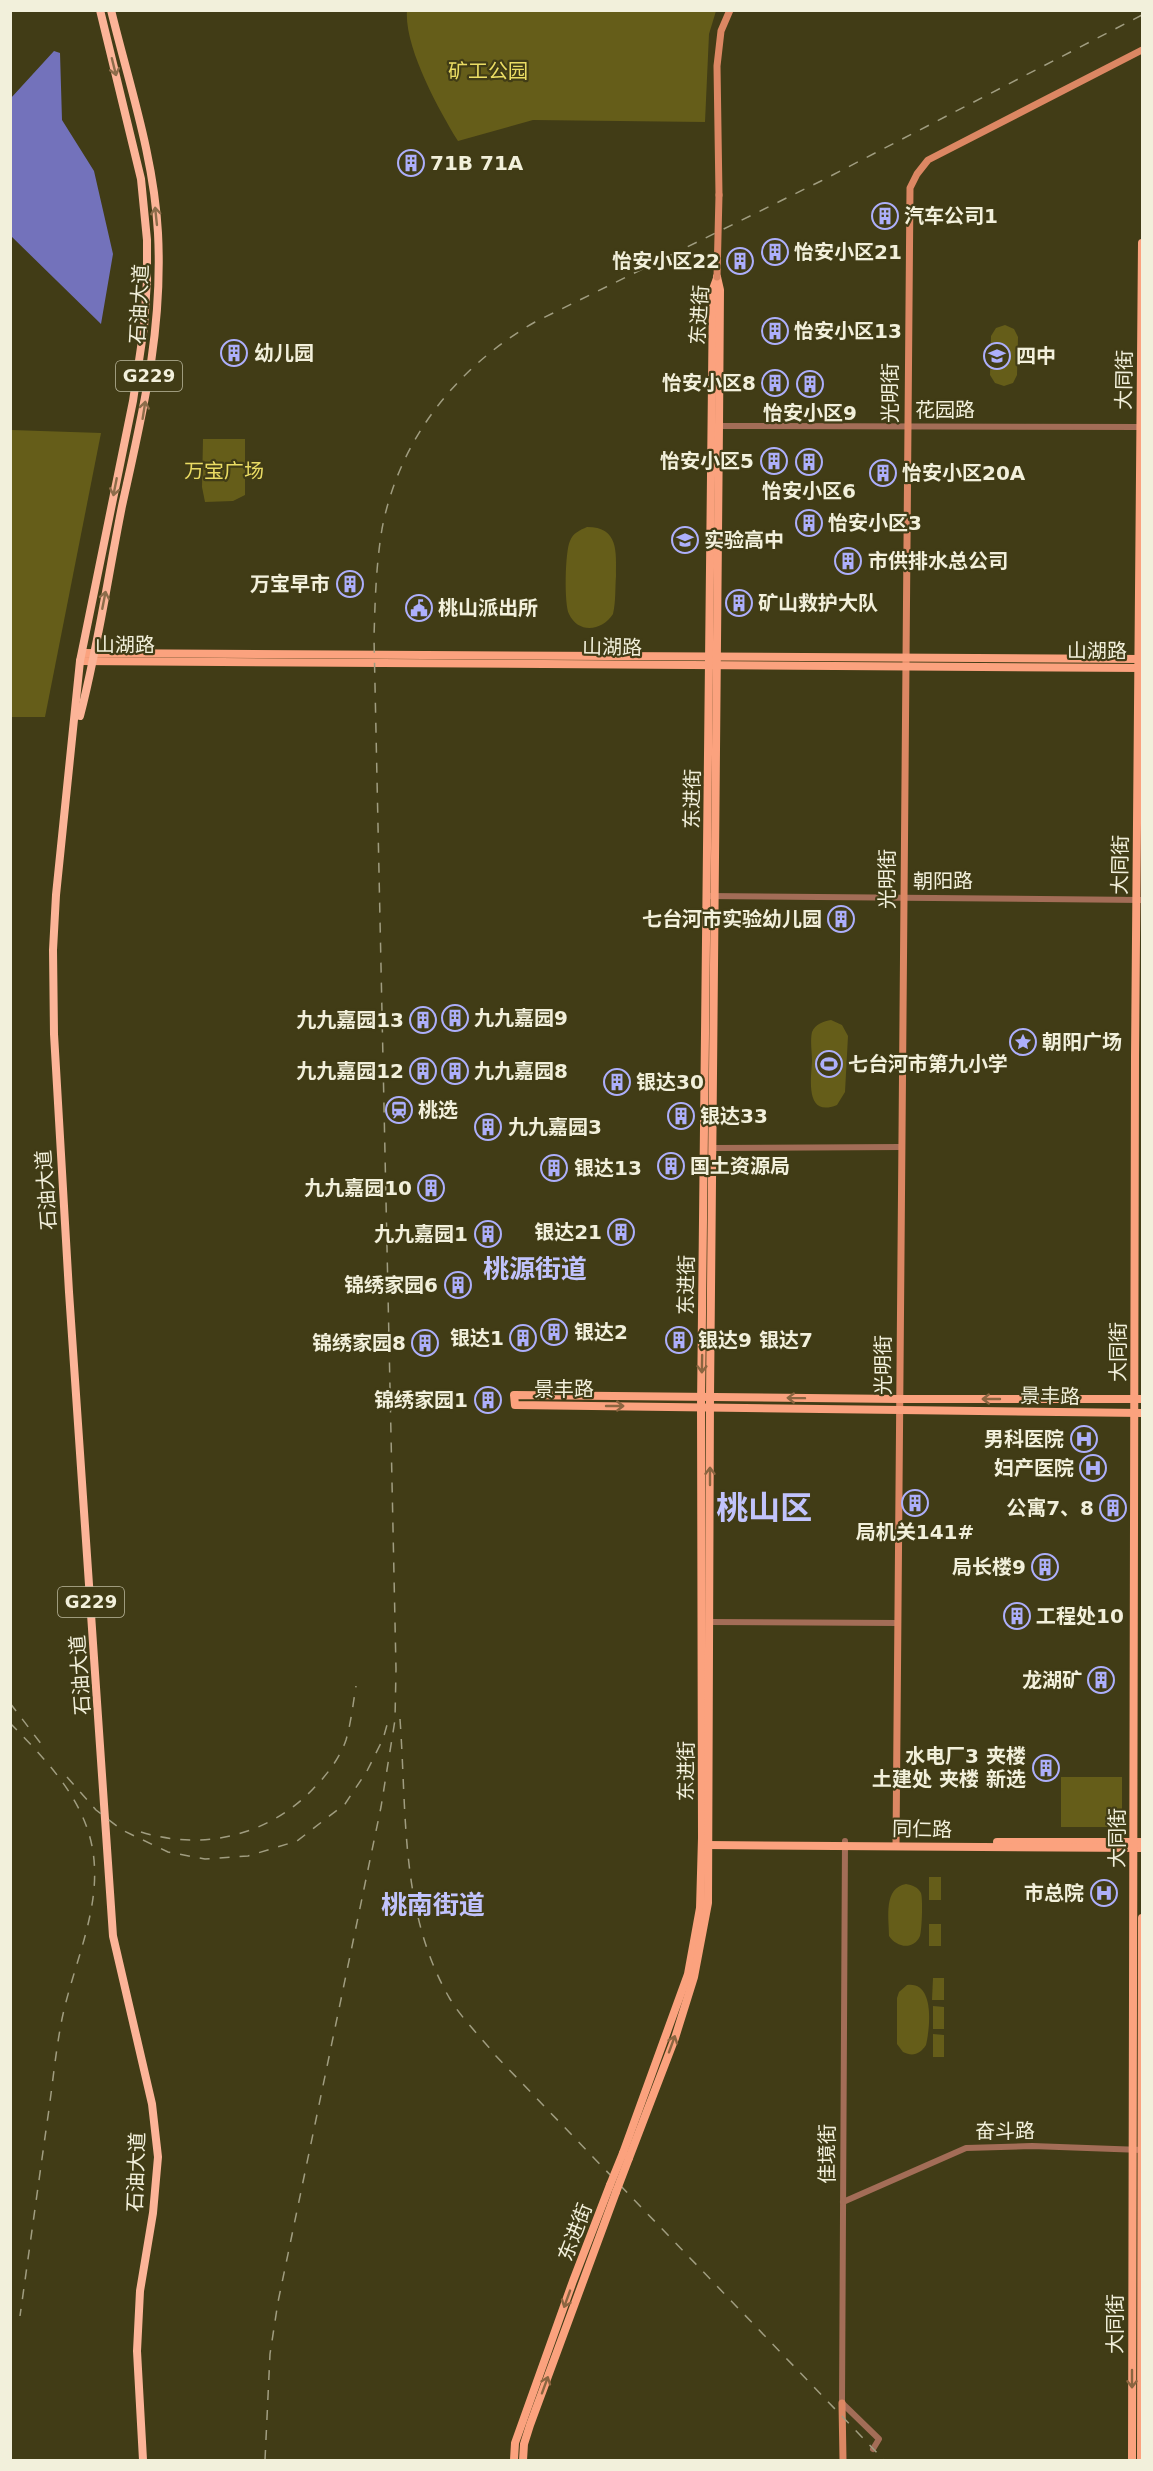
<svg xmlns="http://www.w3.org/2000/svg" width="1153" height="2471" font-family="'DejaVu Sans','Noto Sans SC',sans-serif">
<rect width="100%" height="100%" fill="#413c16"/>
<g fill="#655d19">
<path d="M407,10L716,11L709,34L705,122L533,120L458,141C439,110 404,47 407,10Z"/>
<polygon points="1005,325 1014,329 1018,337 1017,375 1013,383 1004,386 995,383 990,375 991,336 996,328"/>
<polygon points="11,430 101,433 45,717 11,717"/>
<polygon points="203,439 245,439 245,495 233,501 205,502 202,487"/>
<path d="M587,527C619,527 616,552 616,576C615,588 616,601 613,614C603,630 579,635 569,614C564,604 565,551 570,541C573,533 580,530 587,527Z"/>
<path d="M831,1020L842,1025L848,1036L845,1092L837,1105C805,1118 811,1079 812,1061C812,1052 810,1040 812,1032C815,1024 824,1021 831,1020Z"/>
<rect x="1061" y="1777" width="61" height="50"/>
<rect x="929" y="1877" width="12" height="23"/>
<path d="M906,1884C912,1885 918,1887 921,1893C923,1899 922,1930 920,1936C913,1951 896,1947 889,1936C889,1918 883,1888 906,1884Z"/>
<rect x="929" y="1924" width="12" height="22"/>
<polygon points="933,1978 944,1978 944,2000 932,2000"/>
<path d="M907,1985C935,1981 930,2028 926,2045C920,2054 913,2057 903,2052L897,2044V1998L899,1992Z"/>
<polygon points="933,2006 944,2007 944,2029 933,2029"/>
<polygon points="933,2034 944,2035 944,2057 933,2057"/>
</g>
<polygon fill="#7372bb" points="54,51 60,53 62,120 94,171 113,254 101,324 11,236 11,98"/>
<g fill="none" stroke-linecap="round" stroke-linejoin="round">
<g stroke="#a36d57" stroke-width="6">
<polyline points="715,426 1142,427"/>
<polyline points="707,896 1142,900"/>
<polyline points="713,1148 901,1147"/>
<polyline points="709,1622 898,1623"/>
<polyline points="845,1841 842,2403 879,2439 873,2449"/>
<polyline points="843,2202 966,2148 1032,2146 1142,2150"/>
</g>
<g stroke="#dc8763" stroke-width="7">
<polyline points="719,195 717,66 721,31 730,10"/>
<polyline points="896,1846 910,188 917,174 928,160 1142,50"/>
<polyline points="842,2403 843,2460"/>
</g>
<g stroke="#fba27e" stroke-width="8">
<polyline points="82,653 1141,659"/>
<polyline points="80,661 1142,668"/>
<polyline points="1142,1399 899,1399 514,1395 515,1405 1142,1413"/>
<polyline points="997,1842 1142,1842"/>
<polyline points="706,1845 1142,1848"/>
<polyline points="623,2153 688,1974 700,1908 702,1838 701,1406 713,289 717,278"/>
<polyline points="629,2158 675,2038 694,1977 708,1903 710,1397 719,426 720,290 717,277"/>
<polyline points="514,2460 515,2443 573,2281 610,2185"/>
<polyline points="523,2460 524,2444 530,2425 616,2192"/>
<polyline points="1132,2460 1135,1056 1142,243"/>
<polyline points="1141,2460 1142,1918"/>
</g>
<g stroke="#fcb498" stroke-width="8">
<polyline points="100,10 141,179 147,240 147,280 144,327 133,401 80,661 56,895 53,950 54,1034 69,1292 113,1936 152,2104 158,2157 153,2213 140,2291 137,2351 143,2460"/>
<path d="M80,716C98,647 108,576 122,506C143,411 163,331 158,233C154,157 129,84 111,10"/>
</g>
<g stroke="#a09d80" stroke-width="1.5" stroke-dasharray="10 10" stroke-linecap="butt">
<polyline points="10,1703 45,1749"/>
<path d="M400,1719C407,1816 400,1913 450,1999C462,2019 481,2037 496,2056L884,2460"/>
<path d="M10,1723C44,1758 82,1796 92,1846C104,1907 72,1965 61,2024C55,2056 52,2090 47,2123C38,2187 29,2252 20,2316"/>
<polyline points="67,1777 96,1810 122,1830 168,1852 205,1859 248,1856 297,1841 345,1804 367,1771 383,1739 387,1725"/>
<path d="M141,1832C203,1851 268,1836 313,1789C326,1776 340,1758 346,1740C351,1723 353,1704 356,1686"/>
<path d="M265,2460L270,2354L278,2302L381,1807L395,1720L396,1669L374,638C375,602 376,565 382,529C399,439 457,367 535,322L821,181L1142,15"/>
</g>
<polyline stroke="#dc8763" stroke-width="7" points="717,277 719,195"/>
<g stroke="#fba27e" stroke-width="8">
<polyline points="610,2185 623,2153"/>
<polyline points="616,2192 629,2158"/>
</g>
</g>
<defs><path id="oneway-shaft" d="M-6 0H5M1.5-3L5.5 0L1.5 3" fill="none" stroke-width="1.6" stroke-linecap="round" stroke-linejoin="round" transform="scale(1.5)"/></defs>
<g stroke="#8c6c4a">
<use href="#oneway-shaft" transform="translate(114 67) rotate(76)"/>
<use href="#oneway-shaft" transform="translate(156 216) rotate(-96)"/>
<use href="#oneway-shaft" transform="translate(144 410) rotate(-81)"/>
<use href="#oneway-shaft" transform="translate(115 487) rotate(101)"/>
<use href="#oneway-shaft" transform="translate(104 600) rotate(-79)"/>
</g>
<g stroke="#8b6540">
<use href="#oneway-shaft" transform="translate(702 1364) rotate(91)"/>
<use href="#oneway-shaft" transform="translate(796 1398) rotate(-179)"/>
<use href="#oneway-shaft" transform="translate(991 1399) rotate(180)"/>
<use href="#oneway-shaft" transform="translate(615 1406)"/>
<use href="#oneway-shaft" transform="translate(710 1476) rotate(-90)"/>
<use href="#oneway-shaft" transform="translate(672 2044) rotate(-70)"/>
<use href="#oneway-shaft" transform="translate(567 2299) rotate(110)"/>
<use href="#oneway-shaft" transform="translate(1132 2379) rotate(90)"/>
<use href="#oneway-shaft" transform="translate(545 2385) rotate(-70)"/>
</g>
<defs>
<symbol id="building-ring" viewBox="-11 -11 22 22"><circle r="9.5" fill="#413c16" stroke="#adaffb" stroke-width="1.5"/><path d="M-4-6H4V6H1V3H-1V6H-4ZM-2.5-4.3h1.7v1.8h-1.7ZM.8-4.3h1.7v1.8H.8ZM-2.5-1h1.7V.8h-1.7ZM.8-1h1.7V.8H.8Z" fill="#adaffb"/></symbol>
<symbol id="school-ring" viewBox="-11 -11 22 22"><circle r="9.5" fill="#413c16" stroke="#adaffb" stroke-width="1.5"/><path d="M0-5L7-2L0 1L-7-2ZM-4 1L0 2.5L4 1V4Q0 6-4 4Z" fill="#adaffb"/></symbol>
<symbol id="civic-ring" viewBox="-11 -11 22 22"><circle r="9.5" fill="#413c16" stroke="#adaffb" stroke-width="1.5"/><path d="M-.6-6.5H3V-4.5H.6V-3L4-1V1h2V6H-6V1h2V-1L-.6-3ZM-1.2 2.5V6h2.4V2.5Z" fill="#adaffb"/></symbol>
<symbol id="sight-ring" viewBox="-11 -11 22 22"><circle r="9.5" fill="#413c16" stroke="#adaffb" stroke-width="1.5"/><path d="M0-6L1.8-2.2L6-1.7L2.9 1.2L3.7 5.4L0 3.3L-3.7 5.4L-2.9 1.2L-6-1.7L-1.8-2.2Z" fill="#adaffb"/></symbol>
<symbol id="stadium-ring" viewBox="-11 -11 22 22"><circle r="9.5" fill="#413c16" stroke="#adaffb" stroke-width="1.5"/><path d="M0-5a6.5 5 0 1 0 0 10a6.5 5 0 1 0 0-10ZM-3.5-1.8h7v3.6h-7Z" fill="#adaffb"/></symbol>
<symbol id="station-ring" viewBox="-11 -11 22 22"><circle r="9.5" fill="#413c16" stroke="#adaffb" stroke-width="1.5"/><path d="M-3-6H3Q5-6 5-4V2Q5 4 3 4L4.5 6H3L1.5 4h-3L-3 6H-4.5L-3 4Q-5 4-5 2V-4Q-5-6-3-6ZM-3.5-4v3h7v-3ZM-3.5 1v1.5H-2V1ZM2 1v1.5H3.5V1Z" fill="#adaffb"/></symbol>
<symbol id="hospital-ring" viewBox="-11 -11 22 22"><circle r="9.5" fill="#413c16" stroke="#adaffb" stroke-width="1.5"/><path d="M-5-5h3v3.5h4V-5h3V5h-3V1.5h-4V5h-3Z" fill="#adaffb"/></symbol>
</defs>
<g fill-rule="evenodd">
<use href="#building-ring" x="396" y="148" width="30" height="30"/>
<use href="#building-ring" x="870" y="201" width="30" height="30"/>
<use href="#building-ring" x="760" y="237" width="30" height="30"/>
<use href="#building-ring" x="725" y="246" width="30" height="30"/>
<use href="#building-ring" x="760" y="316" width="30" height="30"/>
<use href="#building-ring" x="219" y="338" width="30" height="30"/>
<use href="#school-ring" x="982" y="341" width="30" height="30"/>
<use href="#building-ring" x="760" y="368" width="30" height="30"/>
<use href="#building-ring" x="795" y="369" width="30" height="30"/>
<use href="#building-ring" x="759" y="446" width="30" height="30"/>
<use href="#building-ring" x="794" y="447" width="30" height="30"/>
<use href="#building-ring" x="868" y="458" width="30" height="30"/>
<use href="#building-ring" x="794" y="508" width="30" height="30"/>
<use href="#school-ring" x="670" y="525" width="30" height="30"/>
<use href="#building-ring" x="833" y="546" width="30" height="30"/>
<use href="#building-ring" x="335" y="569" width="30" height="30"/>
<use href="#building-ring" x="724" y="588" width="30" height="30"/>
<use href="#civic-ring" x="404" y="593" width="30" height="30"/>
<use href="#building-ring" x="826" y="904" width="30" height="30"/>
<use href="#building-ring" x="440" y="1003" width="30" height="30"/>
<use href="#building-ring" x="408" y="1005" width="30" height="30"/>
<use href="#sight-ring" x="1008" y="1027" width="30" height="30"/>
<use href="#stadium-ring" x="814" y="1049" width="30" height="30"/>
<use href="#building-ring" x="408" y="1056" width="30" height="30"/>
<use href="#building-ring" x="440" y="1056" width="30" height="30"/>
<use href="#building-ring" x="602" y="1067" width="30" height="30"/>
<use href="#station-ring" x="384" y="1095" width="30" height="30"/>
<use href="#building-ring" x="666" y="1101" width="30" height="30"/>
<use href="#building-ring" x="473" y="1112" width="30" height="30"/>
<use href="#building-ring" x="656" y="1151" width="30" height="30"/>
<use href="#building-ring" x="539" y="1153" width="30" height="30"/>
<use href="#building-ring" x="416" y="1173" width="30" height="30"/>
<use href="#building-ring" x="606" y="1217" width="30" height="30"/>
<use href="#building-ring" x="473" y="1219" width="30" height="30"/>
<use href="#building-ring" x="443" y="1270" width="30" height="30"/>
<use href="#building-ring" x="539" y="1317" width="30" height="30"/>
<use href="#building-ring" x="508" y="1323" width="30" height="30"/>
<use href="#building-ring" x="664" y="1325" width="30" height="30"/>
<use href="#building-ring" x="410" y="1328" width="30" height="30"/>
<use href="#building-ring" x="473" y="1385" width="30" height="30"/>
<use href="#hospital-ring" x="1069" y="1424" width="30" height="30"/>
<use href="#hospital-ring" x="1078" y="1453" width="30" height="30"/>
<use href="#building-ring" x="900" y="1488" width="30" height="30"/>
<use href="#building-ring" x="1098" y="1493" width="30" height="30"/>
<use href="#building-ring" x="1030" y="1552" width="30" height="30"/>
<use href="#building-ring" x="1002" y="1601" width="30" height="30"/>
<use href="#building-ring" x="1086" y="1665" width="30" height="30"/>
<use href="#building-ring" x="1031" y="1753" width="30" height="30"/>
<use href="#hospital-ring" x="1089" y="1878" width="30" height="30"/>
</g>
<g text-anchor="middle" stroke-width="4.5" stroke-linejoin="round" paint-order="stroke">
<g fill="#413c16" stroke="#bdbaa0" stroke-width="1.5">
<rect x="116" y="361" width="66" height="30" rx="4.5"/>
<rect x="58" y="1587" width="66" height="30" rx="4.5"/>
</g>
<g font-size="18" font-weight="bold" fill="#f2f0db">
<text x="149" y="382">G229</text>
<text x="91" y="1608">G229</text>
</g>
<g font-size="20" fill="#eadc64" stroke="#413c16">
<text x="488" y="78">矿工公园</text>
<text x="224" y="478">万宝广场</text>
</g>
<g font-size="20" font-weight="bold" fill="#f2f0db" stroke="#413c16" text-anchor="start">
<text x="430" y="170">71B 71A</text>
<text x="904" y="223">汽车公司1</text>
<text x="794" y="259">怡安小区21</text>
<text x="720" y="268" text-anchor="end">怡安小区22</text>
<text x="794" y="338">怡安小区13</text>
<text x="254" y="360">幼儿园</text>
<text x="1016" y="363">四中</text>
<text x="756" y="390" text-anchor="end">怡安小区8</text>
<text x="810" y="420" text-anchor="middle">怡安小区9</text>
<text x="754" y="468" text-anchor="end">怡安小区5</text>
<text x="902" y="480">怡安小区20A</text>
<text x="809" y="498" text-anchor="middle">怡安小区6</text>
<text x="828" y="530">怡安小区3</text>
<text x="704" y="547">实验高中</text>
<text x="868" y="568">市供排水总公司</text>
<text x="330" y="591" text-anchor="end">万宝早市</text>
<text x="758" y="610">矿山救护大队</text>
<text x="438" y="615">桃山派出所</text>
<text x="822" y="926" text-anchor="end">七台河市实验幼儿园</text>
<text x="474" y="1025">九九嘉园9</text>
<text x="404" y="1027" text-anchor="end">九九嘉园13</text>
<text x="1042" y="1049">朝阳广场</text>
<text x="848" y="1071">七台河市第九小学</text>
<text x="404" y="1078" text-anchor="end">九九嘉园12</text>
<text x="474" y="1078">九九嘉园8</text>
<text x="636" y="1089">银达30</text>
<text x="418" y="1117">桃选</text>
<text x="700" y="1123">银达33</text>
<text x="508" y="1134">九九嘉园3</text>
<text x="690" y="1173">国土资源局</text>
<text x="574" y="1175">银达13</text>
<text x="412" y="1195" text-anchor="end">九九嘉园10</text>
<text x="602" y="1239" text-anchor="end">银达21</text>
<text x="468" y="1241" text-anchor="end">九九嘉园1</text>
<text x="438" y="1292" text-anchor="end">锦绣家园6</text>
<text x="574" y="1339">银达2</text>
<text x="504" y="1345" text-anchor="end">银达1</text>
<text x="698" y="1347">银达9 银达7</text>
<text x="406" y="1350" text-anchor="end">锦绣家园8</text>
<text x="468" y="1407" text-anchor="end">锦绣家园1</text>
<text x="1064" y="1446" text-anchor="end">男科医院</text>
<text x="1074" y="1475" text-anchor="end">妇产医院</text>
<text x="1094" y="1515" text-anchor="end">公寓7、8</text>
<text x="915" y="1539" text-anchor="middle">局机关141#</text>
<text x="1026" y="1574" text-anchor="end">局长楼9</text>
<text x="1036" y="1623">工程处10</text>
<text x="1082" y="1687" text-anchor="end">龙湖矿</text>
<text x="1026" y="1763" text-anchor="end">水电厂3 夹楼<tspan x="1026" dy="23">土建处 夹楼 新选</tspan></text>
<text x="1084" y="1900" text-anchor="end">市总院</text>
</g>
<g font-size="20" fill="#f2f0db" stroke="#413c16">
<text transform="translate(139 304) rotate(-87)" y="7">石油大道</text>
<text transform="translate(699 315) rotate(-86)" y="7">东进街</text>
<text transform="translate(1124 380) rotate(-89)" y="7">大同街</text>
<text transform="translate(890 393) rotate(-90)" y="7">光明街</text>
<text x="945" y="417">花园路</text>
<text x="125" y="652">山湖路</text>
<text transform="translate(612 647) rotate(1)" y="7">山湖路</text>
<text x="1097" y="658">山湖路</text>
<text transform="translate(692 799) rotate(-89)" y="7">东进街</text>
<text transform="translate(1120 865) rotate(-89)" y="7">大同街</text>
<text transform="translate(887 879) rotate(-90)" y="7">光明街</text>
<text x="943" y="888">朝阳路</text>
<text transform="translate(46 1190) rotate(-94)" y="7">石油大道</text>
<text transform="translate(686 1285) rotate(-89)" y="7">东进街</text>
<text transform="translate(1118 1352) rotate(-90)" y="7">大同街</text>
<text transform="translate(883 1365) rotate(-90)" y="7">光明街</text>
<text x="564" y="1396">景丰路</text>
<text transform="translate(1050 1396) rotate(1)" y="7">景丰路</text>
<text transform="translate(80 1675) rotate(-94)" y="7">石油大道</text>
<text transform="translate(686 1771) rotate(-90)" y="7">东进街</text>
<text transform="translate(922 1829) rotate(1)" y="7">同仁路</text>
<text transform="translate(1117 1838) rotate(-90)" y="7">大同街</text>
<text x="1005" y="2138">奋斗路</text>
<text transform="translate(827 2154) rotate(-90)" y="7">佳境街</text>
<text transform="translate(136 2172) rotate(-88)" y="7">石油大道</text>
<text transform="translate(575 2232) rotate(-69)" y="7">东进街</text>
<text transform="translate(1115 2324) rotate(-90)" y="7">大同街</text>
</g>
<g font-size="26" font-weight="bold" fill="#c1c3fc" stroke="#413c16">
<text x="535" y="1278">桃源街道</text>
<text x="433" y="1914">桃南街道</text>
</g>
<g font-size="32" font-weight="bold" fill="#c1c3fc" stroke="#413c16">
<text x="764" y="1519">桃山区</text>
</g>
</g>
<rect width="1153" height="2471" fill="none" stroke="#f2f0db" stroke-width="24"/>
</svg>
